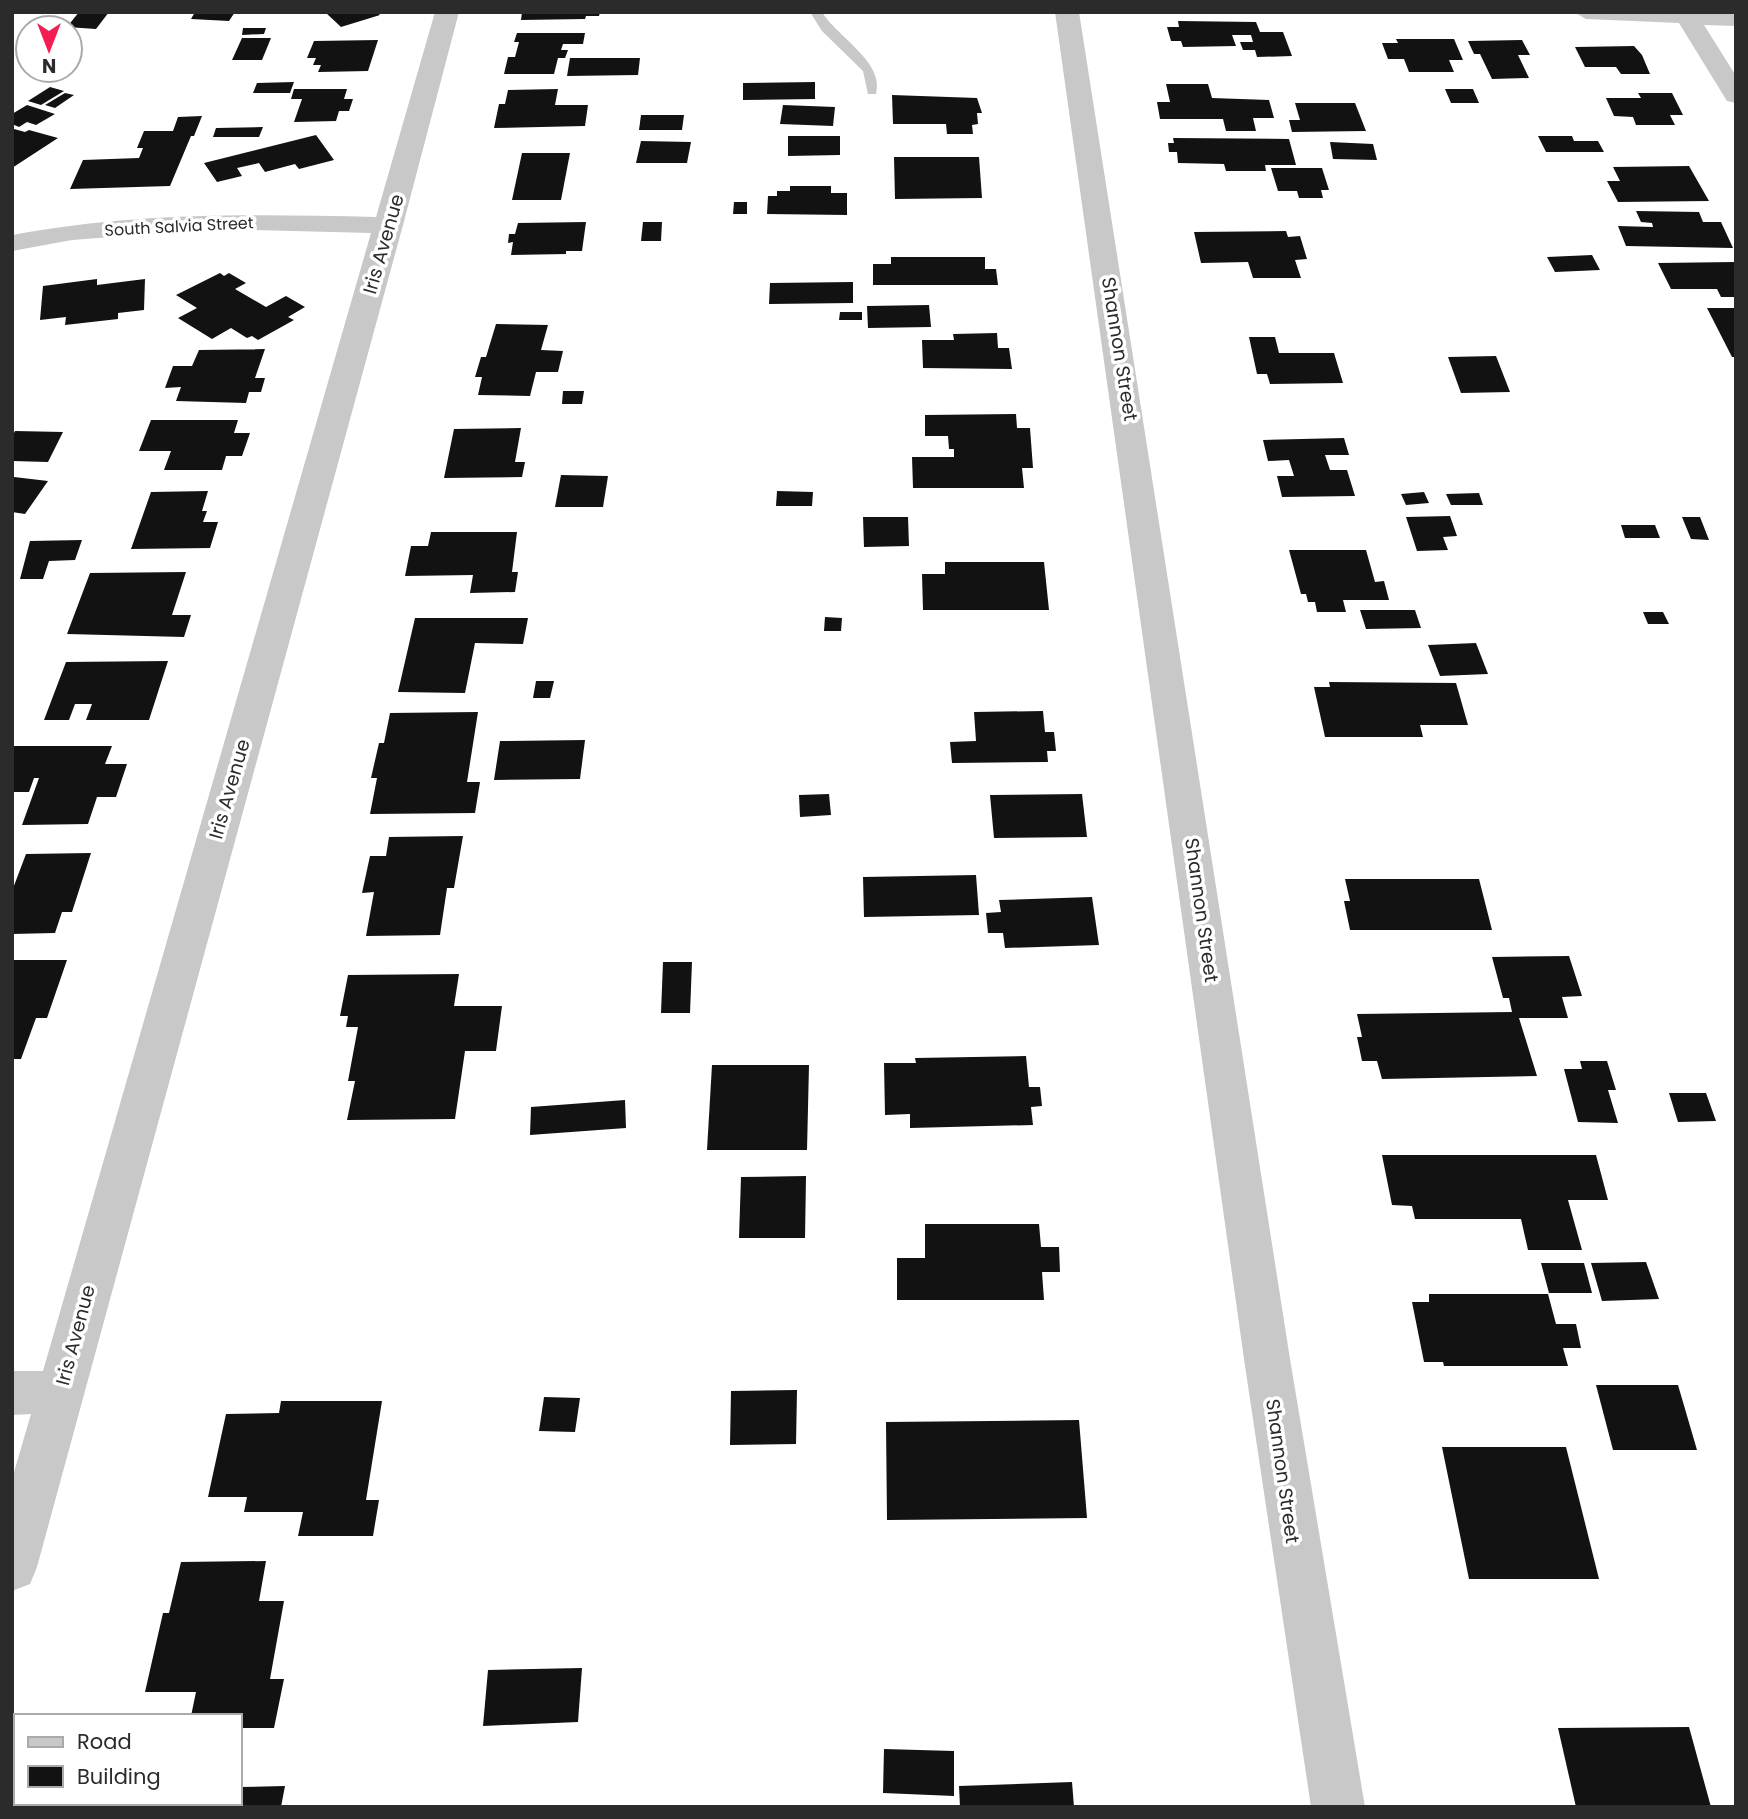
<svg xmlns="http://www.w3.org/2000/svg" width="1748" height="1819" font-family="Poppins,sans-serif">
<rect width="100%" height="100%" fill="#fff"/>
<g fill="#121212">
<polygon points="79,12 109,12 96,29 67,27"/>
<polygon points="195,12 235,12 229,21 191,19"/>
<polygon points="325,12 376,12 380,15 341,27"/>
<polygon points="522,12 600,12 599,16 586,16 585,19 521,20"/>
<polygon points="1178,21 1256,22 1260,32 1283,32 1292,56 1257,57 1255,50 1243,50 1240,42 1253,42 1251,35 1232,35 1236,46 1183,47 1181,41 1171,41 1167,27 1179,27"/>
<polygon points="243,28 266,28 264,34 242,35"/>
<polygon points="517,33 585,33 583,44 563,44 561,50 568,50 565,58 558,58 554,74 504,74 508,57 515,57 519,42 514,42"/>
<polygon points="242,38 271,38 262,60 232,60"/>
<polygon points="1396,39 1454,39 1463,60 1449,60 1454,72 1409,72 1404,59 1388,59 1382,43 1398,43"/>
<polygon points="378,40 368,71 318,72 321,65 313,65 316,58 307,58 314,41"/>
<polygon points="1522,40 1530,55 1518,55 1529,78 1492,79 1480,54 1474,54 1468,41"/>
<polygon points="1634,46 1642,55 1650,74 1621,74 1616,67 1585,67 1575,47"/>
<polygon points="570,58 640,58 638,75 567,76"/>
<polygon points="294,82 290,93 253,93 257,83"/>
<polygon points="815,82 815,99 743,100 743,83"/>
<polygon points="1166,84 1208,84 1212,98 1269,100 1274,118 1253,118 1256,131 1226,131 1223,119 1160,119 1157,102 1170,102"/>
<polygon points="50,87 64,91 41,105 28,101"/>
<polygon points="294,89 347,89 344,99 353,99 349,111 339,111 336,121 294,122 302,99 291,99"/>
<polygon points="558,89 555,105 588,105 585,126 494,128 499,104 505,104 508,90"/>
<polygon points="1445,89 1473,89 1479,103 1451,103"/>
<polygon points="65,93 74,95 55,108 45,105"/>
<polygon points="1638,93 1672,93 1683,115 1670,115 1675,125 1636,125 1633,117 1614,116 1606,98 1641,98"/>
<polygon points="892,95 977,98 982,113 977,113 978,124 972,125 973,134 947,134 946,124 893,124"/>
<polygon points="1295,103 1355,103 1366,131 1292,132 1289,120 1300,120"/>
<polygon points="27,105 55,114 36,125 27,122 19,127 12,124 12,114"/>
<polygon points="783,105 835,107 833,126 780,124"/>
<polygon points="641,115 684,115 682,130 639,130"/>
<polygon points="202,116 194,136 191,136 170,186 70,189 83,160 139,158 143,148 137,148 144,131 173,131 178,117"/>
<polygon points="263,127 259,137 213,137 216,128"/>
<polygon points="14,129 25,132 29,130 58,138 12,168"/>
<polygon points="316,135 334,160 299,169 295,164 265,172 259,163 237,168 242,176 217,182 204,163"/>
<polygon points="788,136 840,136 840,155 788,156"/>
<polygon points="1538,136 1572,136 1574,141 1598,141 1604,152 1546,152"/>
<polygon points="1173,138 1289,139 1296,165 1265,165 1266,171 1226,171 1224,164 1178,163 1177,152 1169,152 1168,143 1174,143"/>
<polygon points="641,141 691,142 687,163 636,163"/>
<polygon points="1330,142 1373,144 1377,160 1333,159"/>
<polygon points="522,153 570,153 561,200 512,200"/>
<polygon points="894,157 979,157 982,198 895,199"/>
<polygon points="1689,166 1709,201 1618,202 1607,181 1620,181 1613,167"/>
<polygon points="1271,168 1322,168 1329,190 1321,190 1323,198 1299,198 1297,191 1278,191"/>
<polygon points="790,186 831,186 831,193 847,193 847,215 767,214 768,196 777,196 777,191 790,191"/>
<polygon points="734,202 747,202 747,214 733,214"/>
<polygon points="1636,211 1699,212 1703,222 1721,222 1733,248 1626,246 1618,226 1653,227 1652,223 1641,222"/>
<polygon points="586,222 582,251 566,251 566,254 511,255 513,242 508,243 509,234 515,234 518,223"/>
<polygon points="643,222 662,222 661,241 641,241"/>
<polygon points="1286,231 1288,237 1300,236 1307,259 1295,260 1301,278 1253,278 1248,262 1201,263 1194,232"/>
<polygon points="1592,255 1600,270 1555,272 1547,257"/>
<polygon points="891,257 985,257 985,269 996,269 998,285 873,285 873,264 891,264"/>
<polygon points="1735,262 1736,297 1721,297 1717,289 1671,289 1658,263"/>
<polygon points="220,273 224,276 229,273 246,283 235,289 266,307 286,296 305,307 288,317 294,320 258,340 252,336 247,338 231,328 212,339 178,318 197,308 176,295"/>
<polygon points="97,279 97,285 145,279 144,310 118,313 118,319 65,325 66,317 40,320 43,286"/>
<polygon points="853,282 853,303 769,304 770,283"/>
<polygon points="929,305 931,327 868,328 867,306"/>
<polygon points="1707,308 1736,308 1736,357 1732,357"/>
<polygon points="840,312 862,312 862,320 839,320"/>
<polygon points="496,324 548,325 541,350 563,351 558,372 536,372 530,396 478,395 482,377 475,377 481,357 486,357"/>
<polygon points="997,333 998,348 1009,348 1012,369 923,368 922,340 954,340 953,334"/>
<polygon points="1249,337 1275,337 1279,353 1334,353 1343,383 1270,384 1267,374 1257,374"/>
<polygon points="265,349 255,378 265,378 261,392 249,392 246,403 176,401 181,387 165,388 173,366 192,366 199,350"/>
<polygon points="1496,356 1510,392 1461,393 1448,357"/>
<polygon points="563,391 584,391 582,404 562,404"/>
<polygon points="1016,414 1017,428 1030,428 1033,468 1022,468 1024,488 913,488 912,457 954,457 954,449 949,449 948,436 925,436 925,415"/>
<polygon points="151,420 238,420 234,433 250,433 242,456 226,456 222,470 164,470 171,451 139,451"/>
<polygon points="521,428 515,462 525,462 522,477 444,478 454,429"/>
<polygon points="15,431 63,432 48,462 12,461 12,437"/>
<polygon points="1344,438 1349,455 1325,455 1330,470 1347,470 1355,496 1282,497 1277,476 1294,476 1289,460 1268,461 1263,440"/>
<polygon points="561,475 608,476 603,507 555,507"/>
<polygon points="14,477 48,481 25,514 12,512"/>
<polygon points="208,491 202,511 207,511 203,522 218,522 210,548 131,549 151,492"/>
<polygon points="777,491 813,492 812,506 776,506"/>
<polygon points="1424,492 1429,503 1406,505 1401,494"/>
<polygon points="1479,493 1483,505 1451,505 1446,494"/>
<polygon points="1450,516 1457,536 1443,537 1448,550 1417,551 1406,517"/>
<polygon points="863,517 908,517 909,546 864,547"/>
<polygon points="1682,517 1700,517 1709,540 1691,539"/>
<polygon points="1621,525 1655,525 1660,538 1625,538"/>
<polygon points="431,532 517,532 512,572 518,572 515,592 470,593 473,575 405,576 411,546 428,546"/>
<polygon points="82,540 75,560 49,561 43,579 20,579 30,541"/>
<polygon points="1289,550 1366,550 1375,582 1384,581 1389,600 1343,600 1346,612 1317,612 1315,602 1308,602 1306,594 1301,594"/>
<polygon points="945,562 1044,562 1049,610 923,610 922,574 945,574"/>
<polygon points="186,572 172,615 191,615 184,637 67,634 90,573"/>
<polygon points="1360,610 1415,610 1421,628 1366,629"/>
<polygon points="1643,612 1663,612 1669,624 1648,624"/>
<polygon points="825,617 842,618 841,631 824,631"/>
<polygon points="415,618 528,618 523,644 475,643 465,693 398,692"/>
<polygon points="1476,643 1488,674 1440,676 1428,645"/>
<polygon points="168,661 149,720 86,720 92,704 75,704 69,720 44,720 66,662"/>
<polygon points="536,681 554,681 550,698 533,698"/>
<polygon points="1329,682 1456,683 1468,725 1420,725 1423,737 1325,737 1314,687 1330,687"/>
<polygon points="1043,711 1045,732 1054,732 1056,751 1047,751 1048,762 952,763 950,742 976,741 974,712"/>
<polygon points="478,712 467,782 480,782 475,813 370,814 377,778 371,778 379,743 384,743 390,713"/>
<polygon points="585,740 580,779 494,780 500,741"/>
<polygon points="12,746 112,746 105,764 127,764 116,797 97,797 88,824 22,825 39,778 34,778 29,792 12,792"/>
<polygon points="829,794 831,815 800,817 799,795"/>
<polygon points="1082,794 1087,837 994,838 990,795"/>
<polygon points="463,836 454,888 447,888 440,935 366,936 374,892 362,893 370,856 386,856 389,837"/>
<polygon points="91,853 72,912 62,912 55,933 12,934 12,891 26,854"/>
<polygon points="976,875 979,915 864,917 863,877"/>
<polygon points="1345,879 1479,879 1492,930 1350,930 1344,901 1350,901"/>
<polygon points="1092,897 1099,945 1005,948 1003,933 988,933 986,913 1001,912 999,900"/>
<polygon points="1569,956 1582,996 1562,997 1568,1018 1519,1018 1537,1076 1382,1079 1377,1061 1362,1061 1357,1037 1362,1037 1357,1014 1512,1012 1509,998 1503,998 1492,957"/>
<polygon points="12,960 67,960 47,1018 36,1018 21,1059 12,1059"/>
<polygon points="663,962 692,962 690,1013 661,1013"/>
<polygon points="459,974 454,1006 502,1006 496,1051 465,1051 455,1119 347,1120 355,1081 348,1081 358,1027 346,1027 348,1016 340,1016 348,975"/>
<polygon points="1026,1056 1029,1087 1040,1087 1042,1106 1031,1107 1033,1125 910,1128 910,1114 885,1115 884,1063 916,1063 915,1058"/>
<polygon points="1580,1061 1607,1061 1616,1090 1608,1090 1618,1123 1578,1122 1564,1069 1582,1069"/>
<polygon points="712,1065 809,1065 807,1150 707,1150"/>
<polygon points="1669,1093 1706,1093 1716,1121 1678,1122"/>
<polygon points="625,1100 626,1128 530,1135 531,1107"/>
<polygon points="1382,1155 1596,1155 1608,1200 1568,1200 1582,1250 1528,1250 1521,1219 1415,1219 1412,1206 1392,1205"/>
<polygon points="806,1176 805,1238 739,1238 741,1177"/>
<polygon points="925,1224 1039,1224 1041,1247 1059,1247 1060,1272 1042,1272 1044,1300 897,1300 897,1258 925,1258"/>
<polygon points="1646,1262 1659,1299 1602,1301 1591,1263"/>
<polygon points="1541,1263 1584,1263 1592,1293 1549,1293"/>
<polygon points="1429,1294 1548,1294 1556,1324 1576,1324 1581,1348 1563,1348 1568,1366 1444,1366 1443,1362 1424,1362 1412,1302 1429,1302"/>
<polygon points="1596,1385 1678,1385 1697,1450 1613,1450"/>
<polygon points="797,1390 796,1444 730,1445 731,1391"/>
<polygon points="544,1397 580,1398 575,1432 539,1431"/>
<polygon points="281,1401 382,1401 366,1500 379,1500 373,1536 298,1536 303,1512 244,1512 247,1497 208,1497 226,1414 279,1413"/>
<polygon points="1079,1420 1087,1518 887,1520 886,1422"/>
<polygon points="1442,1447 1566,1447 1599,1579 1469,1579"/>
<polygon points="266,1561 259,1601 284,1601 270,1679 284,1679 274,1728 240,1728 240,1716 191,1716 196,1692 145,1692 163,1613 169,1613 181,1562"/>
<polygon points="582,1668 578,1722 483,1726 488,1670"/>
<polygon points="1689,1727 1711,1807 1576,1807 1558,1728"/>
<polygon points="884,1749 954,1751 954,1796 883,1793"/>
<polygon points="1072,1782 1074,1807 960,1807 959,1786"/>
<polygon points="285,1786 281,1807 166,1807 167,1803 240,1803 240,1787"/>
</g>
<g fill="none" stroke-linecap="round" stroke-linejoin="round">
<path fill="#c8c8c8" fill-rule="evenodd" d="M810,12H822C837,37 885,62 876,94H868L863,71L822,31Z"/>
<g fill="#c8c8c8" fill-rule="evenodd">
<path d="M435,12H459L403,225L37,1567L30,1584L12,1591V1479L31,1414L12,1415V1371H43L371,233L217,229L72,240L12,251V235C136,212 251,214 376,217Z"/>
<polygon points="1055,12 1079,12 1290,1359 1365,1807 1311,1807 1244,1359"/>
<polygon points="1574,12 1736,12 1736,26 1704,25 1736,76 1736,103 1727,101 1679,23 1586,19"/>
</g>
</g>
<g text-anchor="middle" stroke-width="7" stroke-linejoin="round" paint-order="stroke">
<g font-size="16" fill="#2b2b2b" stroke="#fff">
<text transform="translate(179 226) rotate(-3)" y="6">South Salvia Street</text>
</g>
<g font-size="19" fill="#2b2b2b" stroke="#fff">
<text transform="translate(383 244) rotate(-74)" y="7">Iris Avenue</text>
<text transform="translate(1120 349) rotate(81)" y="7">Shannon Street</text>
<text transform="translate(229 789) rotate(-74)" y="7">Iris Avenue</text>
<text transform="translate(1202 910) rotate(82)" y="7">Shannon Street</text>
<text transform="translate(75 1335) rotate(-75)" y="7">Iris Avenue</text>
<text transform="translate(1283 1471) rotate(82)" y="7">Shannon Street</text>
</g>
</g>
<rect width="1748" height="1819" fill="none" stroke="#2b2b2b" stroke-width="28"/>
<rect x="14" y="1714" width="228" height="91" fill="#ffffff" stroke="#aaaaaa" stroke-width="2"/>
<rect x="28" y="1737" width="35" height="10" fill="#c8c8c8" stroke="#aaaaaa" stroke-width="2"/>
<text x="77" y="1749" font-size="21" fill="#2b2b2b">Road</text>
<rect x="28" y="1766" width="35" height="21" fill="#121212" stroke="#aaaaaa" stroke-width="2"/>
<text x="77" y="1784" font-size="21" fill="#2b2b2b">Building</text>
<g transform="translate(49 49) rotate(180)"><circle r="33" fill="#ffffff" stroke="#aaaaaa" stroke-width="2"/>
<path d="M0-5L12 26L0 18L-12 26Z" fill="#f31d52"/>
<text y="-10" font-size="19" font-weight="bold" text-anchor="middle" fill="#2b2b2b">N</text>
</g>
</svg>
